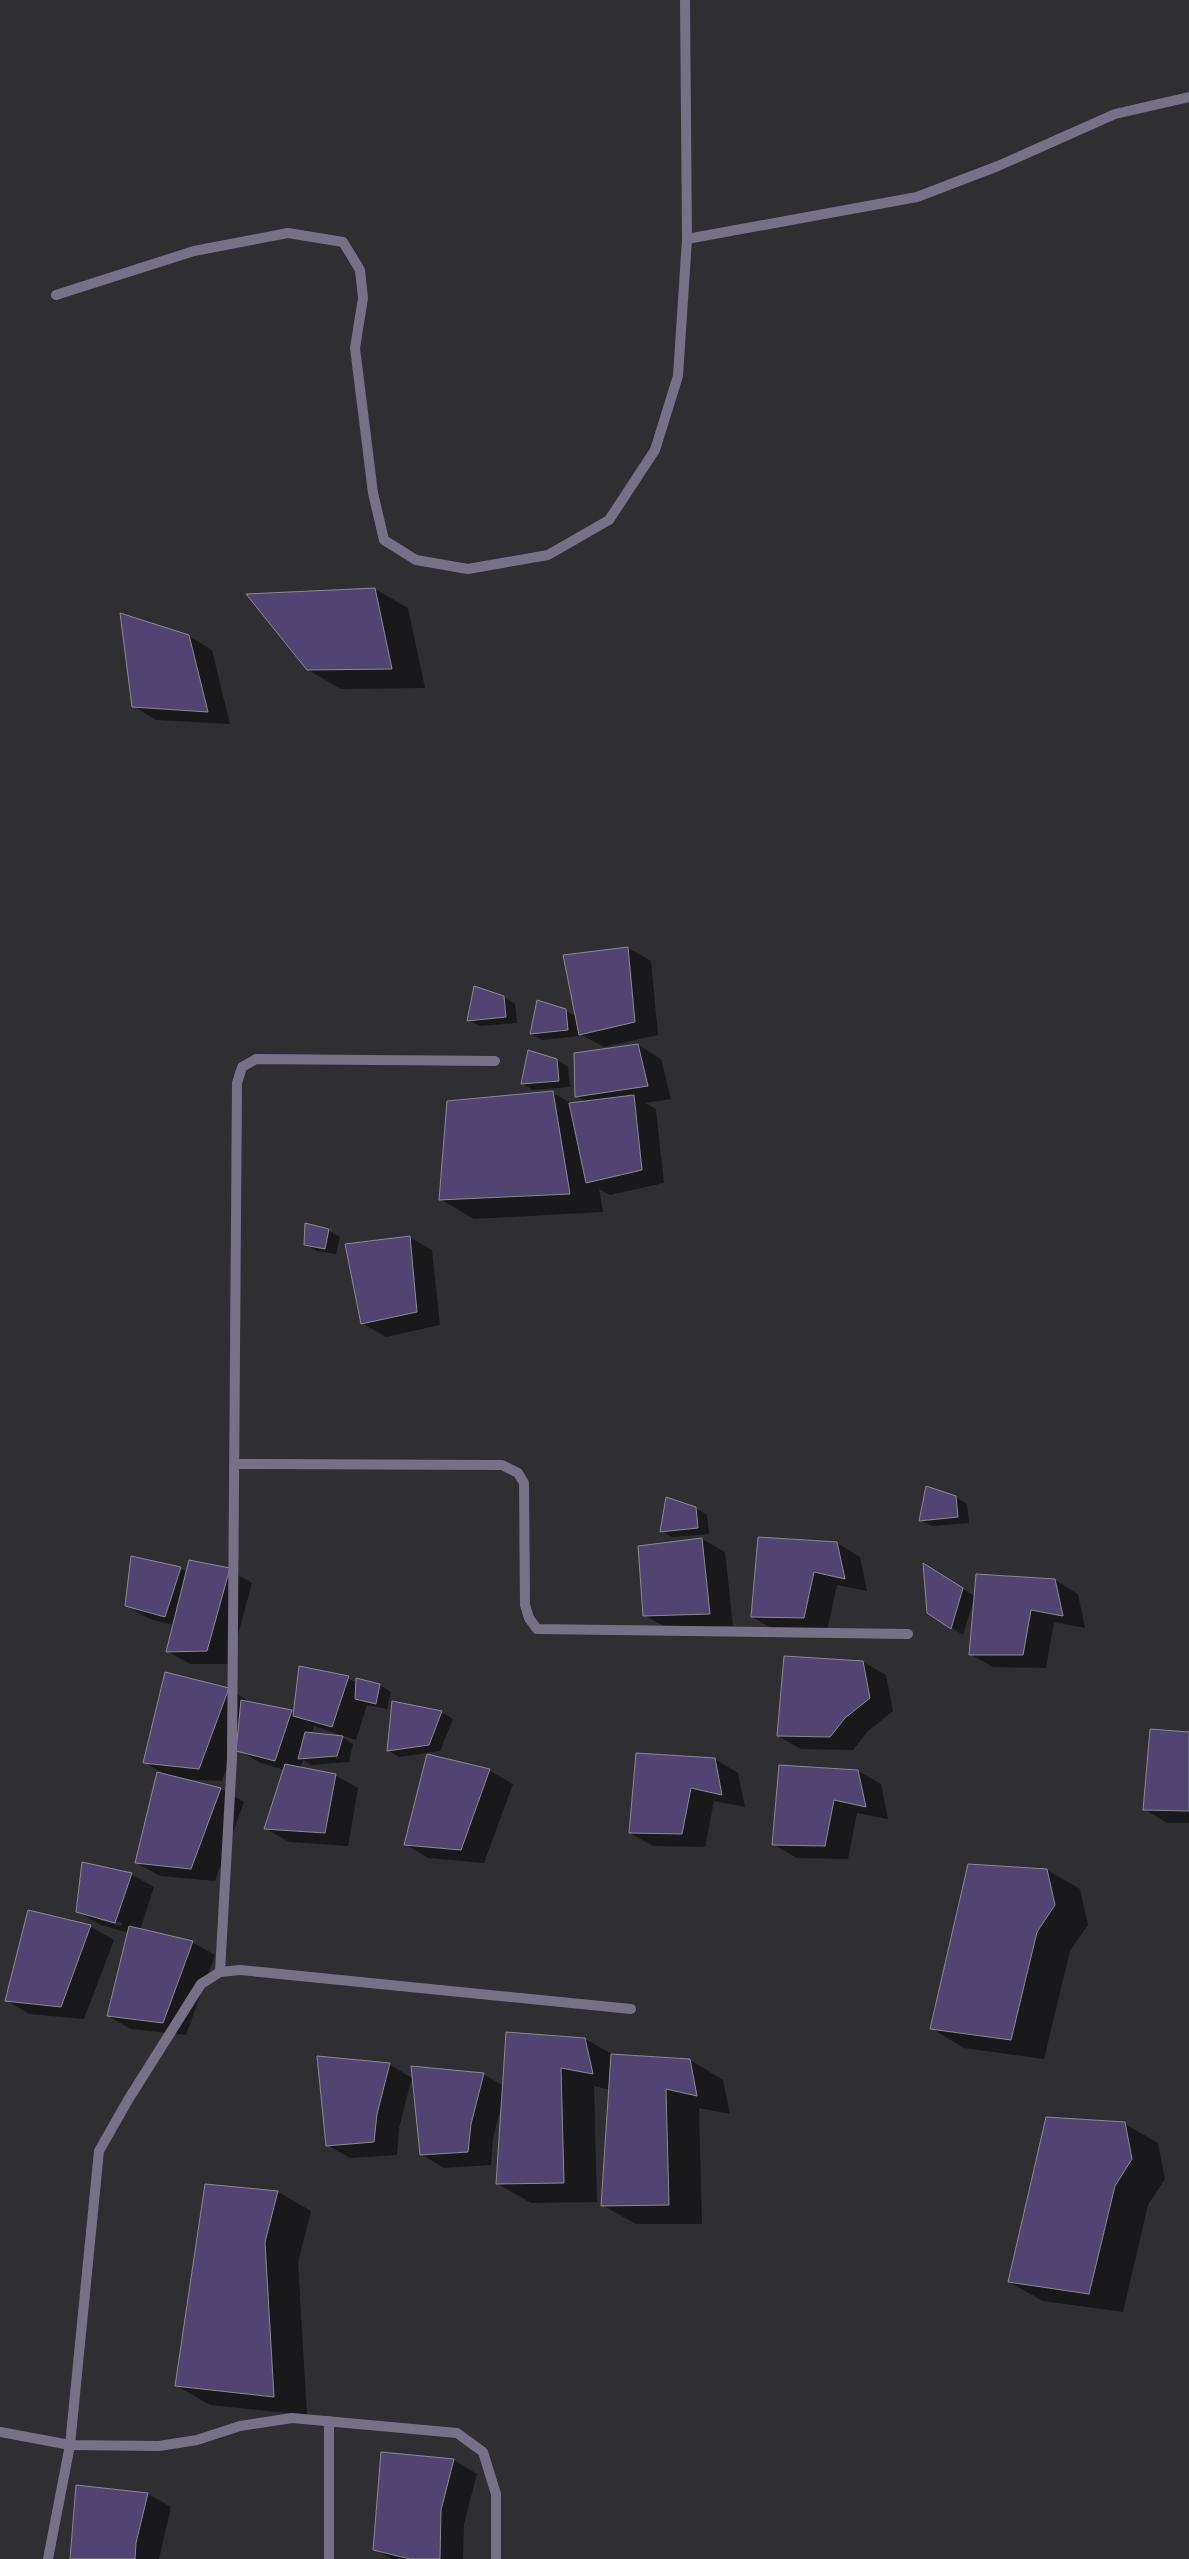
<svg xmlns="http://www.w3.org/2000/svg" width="1189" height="2559" font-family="Roboto,sans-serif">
<rect width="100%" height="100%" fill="#2f2e32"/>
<g fill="#0007" fill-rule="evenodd">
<polygon points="375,589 408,608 425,688 341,689 308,670"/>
<polygon points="189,636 212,650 230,724 156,720 133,706"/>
<polygon points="628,948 651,961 658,1035 604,1047 578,1033 579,1036 542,1040 531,1034 566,1011 577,1017"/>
<polygon points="504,997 515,1004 517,1023 480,1026 469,1020"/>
<polygon points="638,1045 661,1059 671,1099 645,1103 656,1109 664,1183 610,1195 599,1189 603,1212 474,1219 440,1199 553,1093 573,1104 587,1102 576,1096"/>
<polygon points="557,1060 568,1067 570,1087 533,1090 522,1083"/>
<polygon points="329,1231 340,1237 336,1254 317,1251 305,1244"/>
<polygon points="409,1237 432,1250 440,1325 386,1337 362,1323"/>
<polygon points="956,1497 967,1504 969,1523 932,1526 921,1520"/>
<polygon points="696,1508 707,1515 709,1534 672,1537 661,1531"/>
<polygon points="702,1539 725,1552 733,1626 667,1628 644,1615"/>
<polygon points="837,1543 860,1557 867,1591 837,1585 827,1631 775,1630 752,1617"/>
<polygon points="924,1566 975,1596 963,1635 928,1612"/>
<polygon points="180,1568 187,1572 229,1570 252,1583 230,1664 190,1664 167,1651 174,1625 150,1619 127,1606"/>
<polygon points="1055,1580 1078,1594 1085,1628 1054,1622 1046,1668 993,1667 970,1654"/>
<polygon points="863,1662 886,1675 893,1711 868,1731 853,1750 801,1749 778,1736"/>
<polygon points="348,1678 357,1683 358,1680 380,1685 391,1692 387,1709 367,1705 356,1740 314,1726 311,1734 342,1737 353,1744 349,1762 311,1765 303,1760 300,1768 335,1775 358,1788 348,1846 289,1842 266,1829 285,1770 261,1763 238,1750 238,1738 222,1781 180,1779 221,1789 244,1802 215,1881 160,1876 137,1863 164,1774 144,1762 229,1689 251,1703 295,1714"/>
<polygon points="394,1702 441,1712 453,1719 440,1751 399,1757 388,1750"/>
<polygon points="1189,1733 1189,1823 1167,1823 1144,1809"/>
<polygon points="428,1755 490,1771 513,1784 484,1863 428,1858 405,1844"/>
<polygon points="715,1759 738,1773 745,1807 714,1801 705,1847 653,1846 630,1833"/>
<polygon points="858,1771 881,1784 888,1819 857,1813 848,1859 797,1858 774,1845"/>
<polygon points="1047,1870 1080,1889 1088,1925 1070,1951 1044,2059 964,2048 931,2028"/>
<path d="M131,1874L154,1887L140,1930L192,1942L215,1955L186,2035L131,2029L108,2016L129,1933L101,1925L78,1912ZM100,1917L122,1923L121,1926L100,1920Z"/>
<polygon points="29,1911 91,1927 114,1940 84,2019 29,2014 6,2000"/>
<polygon points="585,2039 614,2055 690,2060 723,2080 730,2114 699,2108 702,2224 636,2224 602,2205 610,2090 594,2086 597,2202 531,2203 498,2184 501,2107 493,2138 491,2165 444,2168 421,2154 483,2074 504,2086"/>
<polygon points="389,2064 412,2078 399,2128 397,2155 350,2158 327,2145"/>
<polygon points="1125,2124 1158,2143 1165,2179 1148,2205 1123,2312 1043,2301 1009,2282"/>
<polygon points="206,2185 278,2192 311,2211 298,2262 307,2415 210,2405 177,2386"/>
<polygon points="382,2453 454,2460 477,2474 464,2524 463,2559 392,2559 375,2549"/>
<polygon points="77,2486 148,2494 171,2507 159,2559 71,2559"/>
</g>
<g fill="#524472" stroke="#8b8a8f">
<polygon points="375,588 392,669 307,670 246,594"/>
<polygon points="120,613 189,635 208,712 132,707"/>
<polygon points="628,947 635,1022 579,1035 563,955"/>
<polygon points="474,986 504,996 506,1017 467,1021"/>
<polygon points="537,1000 566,1009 568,1030 530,1034"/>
<polygon points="638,1044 648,1086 575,1097 574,1053"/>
<polygon points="528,1050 557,1059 559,1081 521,1084"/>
<polygon points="553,1091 570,1194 439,1200 447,1101"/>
<polygon points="634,1095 642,1170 586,1183 569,1103"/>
<polygon points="305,1223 329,1229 325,1249 304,1245"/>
<polygon points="410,1236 417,1312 361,1324 345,1244"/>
<polygon points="926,1486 956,1496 958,1517 919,1521"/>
<polygon points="666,1497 696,1507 698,1528 660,1532"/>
<polygon points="758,1537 837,1542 845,1579 814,1572 804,1618 751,1617"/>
<polygon points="702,1538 710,1614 643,1616 638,1546"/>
<polygon points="131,1556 181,1567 165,1617 125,1606"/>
<polygon points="189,1560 230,1568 207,1651 166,1652"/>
<polygon points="923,1563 963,1588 951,1629 927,1613"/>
<polygon points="976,1574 1055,1579 1063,1616 1031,1610 1023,1655 969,1655"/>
<polygon points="784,1656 863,1661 870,1698 845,1718 830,1737 777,1736"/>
<polygon points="299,1666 349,1676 332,1727 293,1716"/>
<polygon points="165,1672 229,1688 199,1769 143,1763"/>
<polygon points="356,1678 380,1684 376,1704 355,1699"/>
<polygon points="241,1700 292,1710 275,1761 236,1751"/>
<polygon points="392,1701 442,1711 429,1745 387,1751"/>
<polygon points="1150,1729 1189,1732 1189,1811 1143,1810"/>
<polygon points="305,1732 343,1736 337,1756 298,1759"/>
<polygon points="636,1753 715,1758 722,1795 691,1788 682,1834 629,1833"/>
<polygon points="427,1754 490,1769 461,1850 404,1845"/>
<polygon points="285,1764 336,1774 325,1833 264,1829"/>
<polygon points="779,1765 858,1770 866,1807 834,1800 825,1846 772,1845"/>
<polygon points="157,1772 221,1788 191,1869 135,1863"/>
<polygon points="82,1862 132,1873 115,1923 76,1912"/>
<polygon points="968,1864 1047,1869 1055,1905 1037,1932 1011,2040 930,2029"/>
<polygon points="28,1910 91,1925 61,2007 5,2001"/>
<polygon points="129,1926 193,1941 163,2023 107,2016"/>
<polygon points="506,2032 585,2038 593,2074 561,2068 564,2183 496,2184"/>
<polygon points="611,2054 690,2059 697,2096 666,2089 669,2205 601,2206"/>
<polygon points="317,2056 390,2063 377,2114 374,2142 326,2146"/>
<polygon points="411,2066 484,2073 471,2124 468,2152 420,2155"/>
<polygon points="1046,2117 1125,2122 1132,2159 1115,2186 1089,2294 1008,2282"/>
<polygon points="205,2184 278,2191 265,2242 274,2397 175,2386"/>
<polygon points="381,2452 454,2459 441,2510 440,2559 410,2559 373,2550"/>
<polygon points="76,2485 148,2493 136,2543 135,2559 70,2559"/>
</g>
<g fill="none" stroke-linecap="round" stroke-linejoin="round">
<polyline stroke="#777187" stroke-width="10" points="687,239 917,197 998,166 1115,114 1189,97"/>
<g stroke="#777187" stroke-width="10">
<polyline points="56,295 194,251 288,233 343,242 360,270 363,298 355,348 373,493 384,540 416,560 468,569 548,555 609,520 655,450 678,376 687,239 685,0"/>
<polyline points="236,1464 502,1465 518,1473 524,1483 525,1605 529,1618 537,1629 908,1634"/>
<polyline points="220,1972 232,1758 237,1083 242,1067 256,1059 495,1061"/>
<polyline points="329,2421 329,2559"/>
<polyline points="0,2432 70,2445 159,2446 197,2440 240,2426 292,2418 457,2433 483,2452 496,2494 496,2559"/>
<polyline points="48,2559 70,2445 99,2151 128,2100 201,1984 220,1972 240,1970 631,2009"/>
</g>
</g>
</svg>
